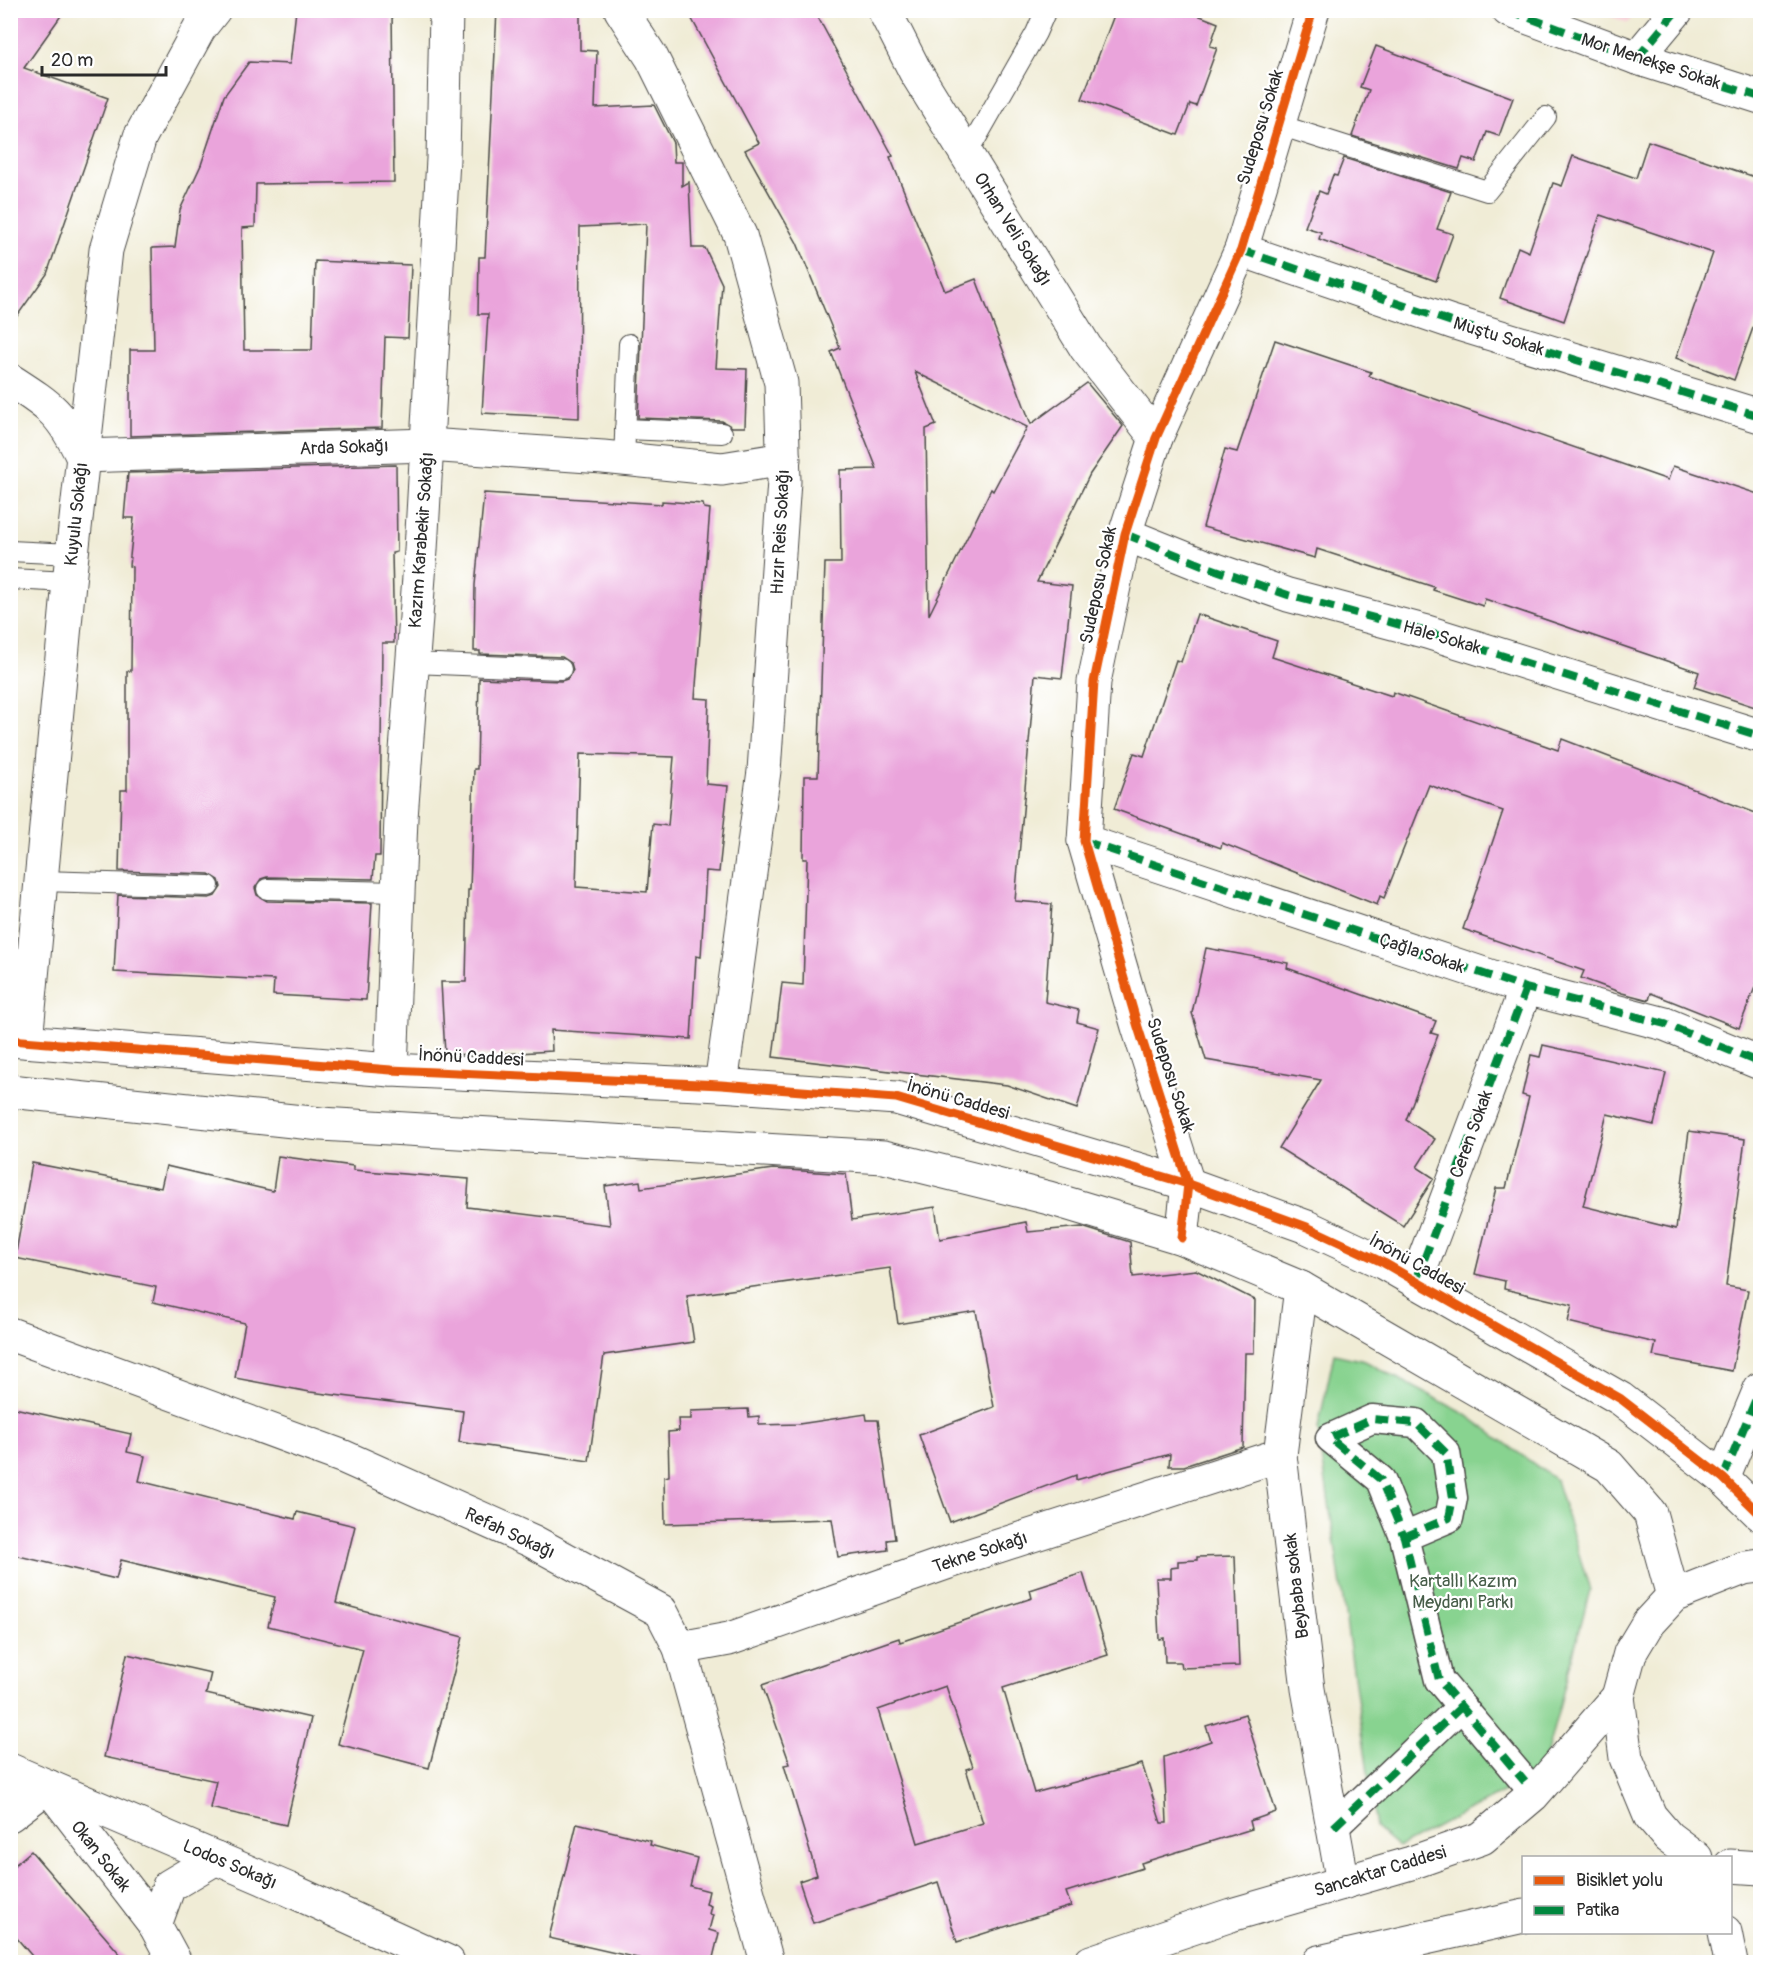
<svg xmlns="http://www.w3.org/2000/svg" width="1771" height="1973" font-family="Pangolin,sans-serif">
<rect width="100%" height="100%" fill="#fff"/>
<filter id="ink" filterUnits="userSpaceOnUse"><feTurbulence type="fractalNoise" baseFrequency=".0167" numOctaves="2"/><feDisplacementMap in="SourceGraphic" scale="12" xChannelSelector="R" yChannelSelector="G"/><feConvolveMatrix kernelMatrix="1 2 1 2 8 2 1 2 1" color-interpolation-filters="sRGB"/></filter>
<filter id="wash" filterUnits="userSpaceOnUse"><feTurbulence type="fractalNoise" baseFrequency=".008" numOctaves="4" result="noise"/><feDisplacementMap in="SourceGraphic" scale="24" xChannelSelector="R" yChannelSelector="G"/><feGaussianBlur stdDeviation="1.35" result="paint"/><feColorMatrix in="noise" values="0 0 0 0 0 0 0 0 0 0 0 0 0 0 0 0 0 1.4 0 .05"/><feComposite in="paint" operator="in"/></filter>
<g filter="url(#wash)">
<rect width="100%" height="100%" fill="#f0ecd6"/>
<polygon fill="#f6cfd8" points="1597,11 1636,10 1636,11 1628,23"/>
<polygon fill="#88d390" stroke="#5a7f5e" stroke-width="1.5" points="1334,1354 1365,1361 1465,1414 1556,1480 1590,1590 1542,1772 1399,1847 1376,1828 1318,1428"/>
<g id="blocks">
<g fill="#eaa4db" fill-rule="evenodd">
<polygon points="10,10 65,10 24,68 108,98 47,274 10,326"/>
<polygon points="296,10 392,10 394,182 256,184 255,227 242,228 244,350 312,350 315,261 411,265 408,338 385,337 382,428 130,436 130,350 154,350 152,248 175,247 180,210 201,165 224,96 249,62 290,64"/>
<polygon points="497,10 580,10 580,50 597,51 595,108 654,105 673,143 674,162 682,162 682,186 689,182 692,248 705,248 722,284 716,368 747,369 745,427 732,427 722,421 638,418 646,224 580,227 579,418 482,413 488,314 478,314 479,257 485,257"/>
<path d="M687,10H814L893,156L890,157L945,291L976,279L1031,424L1087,383L1123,426L1090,474L1037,582L1072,586L1062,678L1035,675L1015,901L1052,904L1045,1002L1079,1010L1077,1022L1099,1028L1077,1109L1007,1085L773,1057L782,983L803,985L807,859H803L804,776H818L825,563H841L840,470L877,469L831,352L840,348L797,243L745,150L759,143ZM915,372L1027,427L993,491L991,489L929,615L926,429L936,425Z"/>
<polygon points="1116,10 1185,10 1218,23 1210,46 1217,48 1196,106 1190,104 1178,135 1082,99"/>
<polygon points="1376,46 1513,98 1499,136 1487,132 1476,162 1463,158 1459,169 1352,136 1369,90 1360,87"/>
<polygon points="1648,141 1761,179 1761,306 1734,380 1676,358 1713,253 1600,215 1564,321 1500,298 1518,247 1529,252 1553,183 1562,186 1573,156 1636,178"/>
<polygon points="1344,158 1451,192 1437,229 1453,234 1436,281 1319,239 1321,232 1305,227 1319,191 1326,194 1333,175 1337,176"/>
<polygon points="1275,340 1371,372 1369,376 1668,480 1673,466 1761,495 1761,709 1694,687 1699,672 1485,599 1483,606 1433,590 1434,587 1317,549 1315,558 1203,527 1225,449 1237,452"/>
<polygon points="396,465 397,552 392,553 394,643 382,643 380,856 375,856 373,879 267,877 261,879 255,888 257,895 267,901 372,903 366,1000 273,995 274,980 114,972 118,895 209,898 215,896 221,887 219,880 209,874 119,871 121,790 127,790 127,671 131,671 132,567 129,566 134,518 124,518 128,473"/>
<path d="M484,493L662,504V501L703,504L704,508L710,509L695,698L709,699L706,784L728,786L719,872L706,871L701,957L696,956L691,1039L551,1030L552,1051L483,1055L445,1054L441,982H466L468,890H470L474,769H477L479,678L561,681L567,679L573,670L571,663L562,657L480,654V651H474L475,585ZM580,754L674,757L668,826L653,824L647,892L576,887Z"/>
<polygon points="1197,614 1277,641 1272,657 1392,696 1393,692 1558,750 1562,739 1761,815 1761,972 1739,1028 1651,993 1649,1000 1622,993 1581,978 1584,971 1463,929 1503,811 1429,785 1384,898 1380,896 1377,905 1222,843 1221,848 1114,809 1134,753 1144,756 1176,660 1181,662"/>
<polygon points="1206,948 1288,963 1287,968 1436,1021 1431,1033 1438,1035 1406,1120 1435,1139 1417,1167 1434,1178 1403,1226 1279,1148 1321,1080 1206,1060 1192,1013"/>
<polygon points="1543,1045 1666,1073 1654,1125 1607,1114 1583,1206 1676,1229 1689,1131 1745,1139 1726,1286 1748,1290 1732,1371 1653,1356 1656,1343 1568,1322 1572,1305 1504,1289 1505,1281 1475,1274 1496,1188 1506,1188 1529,1097 1522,1095 1531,1055 1540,1057"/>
<polygon points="278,1156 353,1166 353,1170 469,1179 467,1207 610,1225 605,1186 640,1181 641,1188 773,1169 846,1174 852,1220 935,1207 940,1239 1026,1222 1028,1232 1082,1227 1130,1242 1133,1277 1196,1270 1255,1300 1254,1353 1245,1353 1243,1447 1184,1466 1169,1466 1170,1454 1076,1480 1076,1475 950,1522 919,1435 994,1407 976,1311 898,1324 890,1268 687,1296 694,1342 604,1355 589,1461 459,1442 463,1411 310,1392 235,1378 245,1323 153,1302 156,1287 15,1258 32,1163 161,1188 166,1166 273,1191"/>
<polygon points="10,1407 131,1434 127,1452 145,1456 139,1481 295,1519 297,1512 355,1526 336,1603 463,1637 429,1768 338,1744 363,1649 268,1626 275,1597 121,1560 116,1579 10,1554"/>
<polygon points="748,1409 749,1417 759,1416 759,1425 799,1424 866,1414 867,1420 878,1420 895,1539 887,1540 888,1550 838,1557 832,1519 665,1524 664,1477 669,1476 668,1432 679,1431 678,1419 691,1419 691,1411"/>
<polygon points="1235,1556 1239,1666 1181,1668 1180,1662 1165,1662 1164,1638 1159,1639 1156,1578 1171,1578 1171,1568 1178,1567 1178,1561 1197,1560 1197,1557"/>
<path d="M1083,1573L1108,1655L1003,1688L1034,1793L1142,1764L1161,1823H1167L1164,1757L1211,1741L1206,1726L1245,1714L1276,1812L1250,1821L1252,1829L1141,1863L1143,1868L1066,1892L1071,1906L957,1942L938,1882L813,1923L799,1881L817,1875L784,1765L790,1764L762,1685L899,1638L900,1642L1032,1598L1030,1590ZM946,1686L973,1767L966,1769L983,1823L918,1843L878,1710Z"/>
<polygon points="127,1654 211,1673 206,1694 311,1718 286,1825 210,1808 216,1781 104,1757"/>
<polygon points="577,1823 651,1841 650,1845 697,1858 690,1886 709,1891 706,1904 711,1906 709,1914 713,1915 709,1930 719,1933 712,1962 655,1962 549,1938"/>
<polygon points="31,1851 67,1893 127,1962 37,1962 10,1930 10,1869"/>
</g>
</g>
</g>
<g filter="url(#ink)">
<use href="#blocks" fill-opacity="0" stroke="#494845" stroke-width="1.5"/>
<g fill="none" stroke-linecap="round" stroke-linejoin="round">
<defs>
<g id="service">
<polyline points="1279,125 1487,191 1546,117"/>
<polyline points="967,154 1036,33 1046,10"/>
<polyline points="625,429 722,433"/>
<polyline points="624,459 629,344"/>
<polyline points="10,551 72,554"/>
<polyline points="10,579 69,582"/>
<polyline points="413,663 561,669"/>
<polyline points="41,881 209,886"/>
<polyline points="267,889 398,892"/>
</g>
<g id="pedestrian">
<polyline points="1404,1537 1449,1518 1453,1498 1446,1453 1416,1423 1372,1419 1330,1438 1381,1480 1404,1537 1439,1680 1525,1782"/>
<polyline points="1334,1827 1461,1707"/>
</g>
<g id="minor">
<polyline points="621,10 652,58 740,235 781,383 784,481 764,771 721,1085"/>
<polyline points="884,10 915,71 1086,348 1156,438"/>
<polyline points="1508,10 1637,58 1760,97"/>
<polyline points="1637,58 1677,10"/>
<polyline points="1241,250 1452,322 1760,416"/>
<path d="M10,380C50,406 61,412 82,456L428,445L603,457L722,469L784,459"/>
<polyline points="1125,534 1202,565 1288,595 1427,632 1760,736"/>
<polyline points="1084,841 1526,988 1665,1024 1760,1063"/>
<polyline points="26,1041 69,582 106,250 140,137 199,29 214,10"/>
<polyline points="391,1070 401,818 421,550 443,159 446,10"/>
<polyline points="1416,1281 1526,988"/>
<polyline points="1301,1288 1280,1455 1308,1689 1343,1883"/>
<polyline points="10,1334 344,1457 532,1541 661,1611 680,1648 767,1962"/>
<polyline points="1723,1478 1760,1389"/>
<polyline points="680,1648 729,1639 952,1561 1280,1455"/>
<polyline points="10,1770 288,1889 448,1962"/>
<polyline points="10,1815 48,1786 155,1925"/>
<polyline points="175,1962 155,1925 169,1886 216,1858"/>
</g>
<g id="tertiary">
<polyline points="10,1040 391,1070 721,1085 896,1098 1188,1184 1307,1227 1384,1263 1621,1399 1723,1478 1760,1514"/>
<polyline points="10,1091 321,1124 884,1157 1049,1198 1182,1238 1301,1288 1609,1466 1650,1513 1673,1596"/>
<polyline points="1182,1238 1188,1184 1138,1027 1084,841 1094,682 1125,534 1156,438 1241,250 1313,10"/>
<polyline points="1696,1858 1668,1837 1650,1816 1626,1758 1618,1697 1630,1653 1648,1623 1673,1596 1744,1568 1760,1566"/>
<polyline points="1730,1866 1760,1868"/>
<polyline points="1725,1932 1731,1962"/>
<polyline points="1091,1962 1231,1915 1411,1863 1482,1838 1533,1795 1618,1697"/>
<polyline points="1319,1962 1524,1916"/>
</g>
</defs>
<use href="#service" stroke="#494845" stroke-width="22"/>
<use href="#pedestrian" stroke="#494845" stroke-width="31"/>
<use href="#minor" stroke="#494845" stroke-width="35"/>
<use href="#tertiary" stroke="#494845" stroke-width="35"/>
<use href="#service" stroke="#fff" stroke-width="20"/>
<use href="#pedestrian" stroke="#fff" stroke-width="28"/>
<use href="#minor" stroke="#fff" stroke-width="33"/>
<use href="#tertiary" stroke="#fff" stroke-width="33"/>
<g stroke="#00873e" stroke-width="8" stroke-dasharray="15 8" stroke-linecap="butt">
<polyline points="1508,10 1637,58 1760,97"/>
<polyline points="1637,58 1677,10"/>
<polyline points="1241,250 1452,322 1760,416"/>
<polyline points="1125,534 1202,565 1288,595 1427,632 1760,736"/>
<polyline points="1084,841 1526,988 1665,1024 1760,1063"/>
<polyline points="1416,1281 1526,988"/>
<polyline points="1723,1478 1760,1389"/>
<polyline points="1404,1537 1449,1518 1453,1498 1446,1453 1416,1423 1372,1419 1330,1438 1381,1480 1404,1537 1439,1680 1525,1782"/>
<polyline points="1334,1827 1461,1707"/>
</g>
<defs>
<g id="cycleway">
<polyline points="10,1040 391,1070 721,1085 896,1098 1188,1184 1307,1227 1384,1263 1621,1399 1723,1478 1760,1514"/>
<polyline points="1182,1238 1188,1184 1138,1027 1084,841 1094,682 1125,534 1156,438 1241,250 1313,10"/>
</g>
</defs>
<use href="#cycleway" stroke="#fff" stroke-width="13"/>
<use href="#cycleway" stroke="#e8590c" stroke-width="9"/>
</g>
</g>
<g text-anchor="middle" stroke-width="4.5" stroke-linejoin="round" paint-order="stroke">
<g font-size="18" fill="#2b2b2b" stroke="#fff">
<text transform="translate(1651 61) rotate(18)" y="6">Mor Menekşe Sokak</text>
<text transform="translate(1260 127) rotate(-73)" y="6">Sudeposu Sokak</text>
<text transform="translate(1013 229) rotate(58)" y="6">Orhan Veli Sokağı</text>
<text transform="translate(1499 336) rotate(17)" y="6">Muştu Sokak</text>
<text transform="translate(344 447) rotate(-2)" y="6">Arda Sokağı</text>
<text transform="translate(76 514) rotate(-84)" y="6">Kuyulu Sokağı</text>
<text transform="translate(780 532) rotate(-87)" y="6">Hızır Reis Sokağı</text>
<text transform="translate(421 540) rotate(-86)" y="6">Kazım Karabekir Sokağı</text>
<text transform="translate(1098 585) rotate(-78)" y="6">Sudeposu Sokak</text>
<text transform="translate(1442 637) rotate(16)" y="6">Hale Sokak</text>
<text transform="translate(1422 953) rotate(19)" y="6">Çağla Sokak</text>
<text transform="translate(471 1057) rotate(3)" y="6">İnönü Caddesi</text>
<text transform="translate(1171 1075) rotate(72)" y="6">Sudeposu Sokak</text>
<text transform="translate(958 1099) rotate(16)" y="6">İnönü Caddesi</text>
<text transform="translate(1471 1134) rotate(-70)" y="6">Ceren Sokak</text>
<text transform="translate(1417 1264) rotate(29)" y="6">İnönü Caddesi</text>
<text transform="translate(510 1533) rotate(25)" y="6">Refah Sokağı</text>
<text transform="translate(980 1552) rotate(-18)" y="6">Tekne Sokağı</text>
<text transform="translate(1296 1586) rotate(-97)" y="6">Beybaba sokak</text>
<text transform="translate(101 1856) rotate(52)" y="6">Okan Sokak</text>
<text transform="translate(230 1864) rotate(23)" y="6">Lodos Sokağı</text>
<text transform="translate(1380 1871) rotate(-17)" y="6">Sancaktar Caddesi</text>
</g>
<g font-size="18" fill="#475d49" stroke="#fff">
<text x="1463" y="1587">Kartallı Kazım<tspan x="1463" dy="21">Meydanı Parkı</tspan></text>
</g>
</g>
<rect width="1771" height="1973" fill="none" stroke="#fff" stroke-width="36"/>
<rect x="1522" y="1856" width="210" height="78" fill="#ffffff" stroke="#aaaaaa" stroke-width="1.5"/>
<rect x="1534" y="1876" width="30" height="9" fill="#e8590c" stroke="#aaaaaa" stroke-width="1.5"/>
<text x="1576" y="1886" font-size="18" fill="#2b2b2b">Bisiklet yolu</text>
<rect x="1534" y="1906" width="30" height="9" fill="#00873e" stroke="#aaaaaa" stroke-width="1.5"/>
<text x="1576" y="1916" font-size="18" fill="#2b2b2b">Patika</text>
<path d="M42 66v9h124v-9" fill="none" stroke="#2b2b2b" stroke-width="3"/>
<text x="51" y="66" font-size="18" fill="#2b2b2b" stroke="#ffffff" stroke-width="4.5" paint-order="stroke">20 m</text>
</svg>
